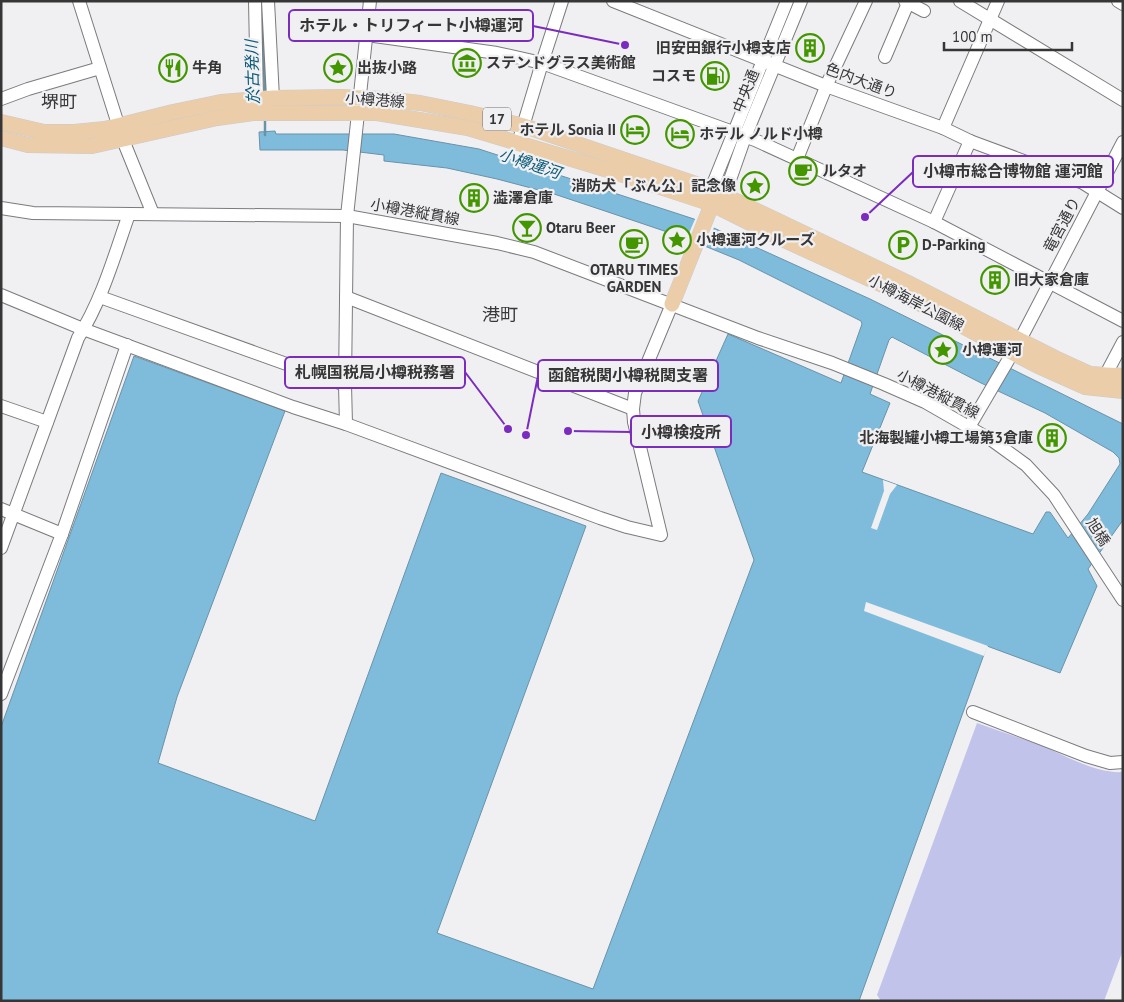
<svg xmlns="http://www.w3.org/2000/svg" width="1124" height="1002" font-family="'PT Sans','Noto Sans JP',sans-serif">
<rect width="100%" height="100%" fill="#f0f0f3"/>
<path fill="#c2c3eb" d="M977,723C999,731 1021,738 1043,746C1065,756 1098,774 1123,772V950L1104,1001H881L877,995Z"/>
<path fill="#7fbbda" stroke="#6993a9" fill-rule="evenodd" d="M275,131L276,134H394L479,149L694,219L870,299L1123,424V520L1088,569L1097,586L1060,673L987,646L859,1001H1V727L134,356L285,411L177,697L158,763L315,821L441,473L586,526L437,933L593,989L754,560L698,401L728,334L841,383L862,324L861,321L739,260L685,238L605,211L554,194L497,179L447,168L384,161V155L343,150H260L259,132ZM892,337L981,383L1045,413L1113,452L1119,458L1120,464L1088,514L1068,538L1050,512H1046L1033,534L862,472L890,403L870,394L889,340Z"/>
<g fill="#f0f0f3">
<polygon points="696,217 715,225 706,247 686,240"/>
<polygon points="883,480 897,485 890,494 877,530 871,528 884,491"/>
<polygon points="866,602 988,646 984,656 864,611"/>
</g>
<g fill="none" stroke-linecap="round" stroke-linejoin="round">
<g stroke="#6993a9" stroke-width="2.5">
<polyline points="262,20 265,92"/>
<polyline points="265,135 265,118"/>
</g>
<defs>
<g id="minor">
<polyline points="79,1 123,140 153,214"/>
<polyline points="255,1 257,99"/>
<polyline points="268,1 273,98"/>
<polyline points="613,1 826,86 943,128 970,141 1083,183 1123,208"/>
<polyline points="905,1 924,11"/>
<polyline points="960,1 1123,100"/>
<polyline points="1118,1 1123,4"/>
<polyline points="367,35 497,53 542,63 755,140 934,222 1123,321"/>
<polyline points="885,57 908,3"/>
<polyline points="1,99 28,89 100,68"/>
<polyline points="943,128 998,1"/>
<polyline points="518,143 542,63 562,1"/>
<polyline points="797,159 828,82 866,1"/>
<polyline points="711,189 787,1"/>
<polyline points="725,194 745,137 801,1"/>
<polyline points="1,208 33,213 347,216 497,243 534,252 758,338 832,363 884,384 925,402 993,441 1026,465 1054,495 1123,600"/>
<polyline points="934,222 970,141"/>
<polyline points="1,295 83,329 293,407 346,424 600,518 627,527 661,535 634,422 633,409 635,393 672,304"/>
<polyline points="100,297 345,385"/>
<polyline points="346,297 633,409"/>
<polyline points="1105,376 1123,342"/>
<polyline points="1,406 47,422"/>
<polyline points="346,424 345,385 347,216 370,1"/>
<polyline points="969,427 1020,340 1123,142"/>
<polyline points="1,509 62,534"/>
<path d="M1,548L78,338C102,300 114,257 129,214"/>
<polyline points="1,694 62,534 127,345"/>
<polyline points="973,712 1086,756 1110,763 1123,762"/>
</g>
<g id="major">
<polyline points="1,122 44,132 74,132 105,129 173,112 221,102 273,98 342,97 383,99 420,103 470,113 524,126 711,189 906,282 1055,358 1090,374 1123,376"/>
<polyline points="1,138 28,145 92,146 217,118 253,113 377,113 468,128 608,170 712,204 782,239 898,292 1038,366 1085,387 1123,391"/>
<polyline points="672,304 712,204 719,199"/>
</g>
</defs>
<use href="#minor" stroke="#7a7b7d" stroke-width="14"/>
<use href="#major" stroke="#cbcbcb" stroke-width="16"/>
<use href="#minor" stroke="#fff" stroke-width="12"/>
<use href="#major" stroke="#ebcea9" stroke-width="15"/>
</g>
<defs>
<symbol id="building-ring" viewBox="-11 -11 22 22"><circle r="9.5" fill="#f0f0f3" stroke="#449600" stroke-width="1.5"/><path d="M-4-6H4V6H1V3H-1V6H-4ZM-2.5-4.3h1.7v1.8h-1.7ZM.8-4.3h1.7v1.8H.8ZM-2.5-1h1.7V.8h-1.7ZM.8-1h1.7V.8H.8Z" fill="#449600"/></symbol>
<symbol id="museum-ring" viewBox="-11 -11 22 22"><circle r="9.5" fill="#f0f0f3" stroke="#449600" stroke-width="1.5"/><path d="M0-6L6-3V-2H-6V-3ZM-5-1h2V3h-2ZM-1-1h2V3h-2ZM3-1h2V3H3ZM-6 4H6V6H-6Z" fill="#449600"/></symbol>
<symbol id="restaurant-ring" viewBox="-11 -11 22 22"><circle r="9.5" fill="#f0f0f3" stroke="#449600" stroke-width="1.5"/><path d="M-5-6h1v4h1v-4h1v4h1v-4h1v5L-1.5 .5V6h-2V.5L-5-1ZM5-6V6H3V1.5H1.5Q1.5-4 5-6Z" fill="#449600"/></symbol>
<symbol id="sight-ring" viewBox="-11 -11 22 22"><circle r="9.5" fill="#f0f0f3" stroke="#449600" stroke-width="1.5"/><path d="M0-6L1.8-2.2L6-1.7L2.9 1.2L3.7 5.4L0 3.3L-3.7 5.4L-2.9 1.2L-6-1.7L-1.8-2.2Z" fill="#449600"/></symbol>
<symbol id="fuel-ring" viewBox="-11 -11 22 22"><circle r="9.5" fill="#f0f0f3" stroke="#449600" stroke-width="1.5"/><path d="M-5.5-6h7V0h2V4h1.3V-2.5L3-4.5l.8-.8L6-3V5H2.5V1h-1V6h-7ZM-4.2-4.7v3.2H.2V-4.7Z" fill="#449600"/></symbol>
<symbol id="hotel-ring" viewBox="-11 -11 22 22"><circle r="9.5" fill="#f0f0f3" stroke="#449600" stroke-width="1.5"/><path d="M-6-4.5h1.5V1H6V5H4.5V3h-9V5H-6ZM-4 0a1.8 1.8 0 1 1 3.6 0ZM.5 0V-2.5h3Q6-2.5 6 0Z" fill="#449600"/></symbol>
<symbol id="cafe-ring" viewBox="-11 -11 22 22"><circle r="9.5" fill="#f0f0f3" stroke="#449600" stroke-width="1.5"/><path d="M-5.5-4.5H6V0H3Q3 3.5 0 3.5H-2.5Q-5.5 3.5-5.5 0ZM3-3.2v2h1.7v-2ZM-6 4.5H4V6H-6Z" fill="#449600"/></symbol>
<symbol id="bar-ring" viewBox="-11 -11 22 22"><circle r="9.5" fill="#f0f0f3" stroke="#449600" stroke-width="1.5"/><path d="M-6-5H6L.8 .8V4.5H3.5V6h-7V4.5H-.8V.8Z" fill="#449600"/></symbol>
<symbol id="parking-ring" viewBox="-11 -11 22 22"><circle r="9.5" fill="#f0f0f3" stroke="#449600" stroke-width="1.5"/><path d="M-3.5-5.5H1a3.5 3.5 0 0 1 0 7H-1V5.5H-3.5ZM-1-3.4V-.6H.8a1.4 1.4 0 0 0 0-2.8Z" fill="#449600"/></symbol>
</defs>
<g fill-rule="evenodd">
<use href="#building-ring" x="794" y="32" width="32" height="32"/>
<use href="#museum-ring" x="451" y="47" width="32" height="32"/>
<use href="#restaurant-ring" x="157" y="52" width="32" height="32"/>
<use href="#sight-ring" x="322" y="52" width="32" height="32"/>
<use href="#fuel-ring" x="699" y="60" width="32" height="32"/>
<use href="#hotel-ring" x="619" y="114" width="32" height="32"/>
<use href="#hotel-ring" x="664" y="118" width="32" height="32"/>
<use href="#cafe-ring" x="787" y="155" width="32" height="32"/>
<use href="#sight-ring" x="739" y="170" width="32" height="32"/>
<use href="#building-ring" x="458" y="182" width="32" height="32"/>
<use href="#bar-ring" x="511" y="212" width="32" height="32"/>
<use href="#sight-ring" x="661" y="224" width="32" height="32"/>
<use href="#cafe-ring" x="618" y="228" width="32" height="32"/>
<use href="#parking-ring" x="887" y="229" width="32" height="32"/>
<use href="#building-ring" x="979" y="264" width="32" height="32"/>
<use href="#sight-ring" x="927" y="334" width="32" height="32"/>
<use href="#building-ring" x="1036" y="422" width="32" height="32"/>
</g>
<g text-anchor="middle" stroke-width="4.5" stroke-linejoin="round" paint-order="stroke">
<rect fill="#f0f0f3" stroke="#6e6e6f" stroke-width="1" x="483" y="107.5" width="28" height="23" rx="4"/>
<g font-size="14" font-weight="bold" fill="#363637">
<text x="497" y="124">17</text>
</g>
<g font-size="15" font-weight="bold" fill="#363637" stroke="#f0f0f3" text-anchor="start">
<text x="791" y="53" text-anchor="end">旧安田銀行小樽支店</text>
<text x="486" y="68">ステンドグラス美術館</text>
<text x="192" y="73">牛角</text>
<text x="357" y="73">出抜小路</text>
<text x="696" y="81" text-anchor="end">コスモ</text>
<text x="616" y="135" text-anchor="end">ホテル Sonia II</text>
<text x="699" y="139">ホテル ノルド小樽</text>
<text x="822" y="176">ルタオ</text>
<text x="736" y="191" text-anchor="end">消防犬「ぶん公」記念像</text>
<text x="493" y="203">澁澤倉庫</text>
<text x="546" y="233">Otaru Beer</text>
<text x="696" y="245">小樽運河クルーズ</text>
<text x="922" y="250">D-Parking</text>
<text x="634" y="275" text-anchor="middle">OTARU TIMES<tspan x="634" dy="17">GARDEN</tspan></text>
<text x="1014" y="285">旧大家倉庫</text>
<text x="962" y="355">小樽運河</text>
<text x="1033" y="443" text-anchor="end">北海製罐小樽工場第3倉庫</text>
</g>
<g font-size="15" fill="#363637" stroke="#f0f0f3">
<text transform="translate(861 81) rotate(20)" y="5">色内大通り</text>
<text transform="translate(746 91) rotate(-68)" y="5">中央通</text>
<text transform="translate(375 100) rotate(4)" y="5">小樽港線</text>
<text transform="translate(415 212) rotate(10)" y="5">小樽港縦貫線</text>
<text transform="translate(1062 225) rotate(-62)" y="5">竜宮通り</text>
<text transform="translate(916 303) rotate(27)" y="5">小樽海岸公園線</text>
<text transform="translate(938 394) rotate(27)" y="5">小樽港縦貫線</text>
<text transform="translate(1098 532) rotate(57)" y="5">旭橋</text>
</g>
<g font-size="16" font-style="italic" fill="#0d5b79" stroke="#f0f0f3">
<text transform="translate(252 72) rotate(-92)" y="6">於古発川</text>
<text transform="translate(530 163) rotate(18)" y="6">小樽運河</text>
</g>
<g font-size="18" fill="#38383b" stroke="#f0f0f3">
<text x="59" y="108">堺町</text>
<text x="500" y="321">港町</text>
</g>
</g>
<path fill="none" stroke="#7b2cbf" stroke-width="2" d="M625 45L533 26M865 217L913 172M508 429L465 372M526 435L538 376M568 431L631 432"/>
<g fill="#7b2cbf" stroke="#f0f0f3" stroke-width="2">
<circle cx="625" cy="45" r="5"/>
<circle cx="865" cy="217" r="5"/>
<circle cx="508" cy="429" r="5"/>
<circle cx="526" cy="435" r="5"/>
<circle cx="568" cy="431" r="5"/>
</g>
<g fill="#f0f0f3" stroke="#7b2cbf" stroke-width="2">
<rect x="289" y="10" width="244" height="31" rx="5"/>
<rect x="913" y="156" width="200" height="31" rx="5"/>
<rect x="285" y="357" width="180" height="31" rx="5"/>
<rect x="538" y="360" width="180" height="31" rx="5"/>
<rect x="631" y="416" width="100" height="31" rx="5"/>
</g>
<g font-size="16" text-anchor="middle" font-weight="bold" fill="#363637">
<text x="411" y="31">ホテル・トリフィート小樽運河</text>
<text x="1013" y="177">小樽市総合博物館 運河館</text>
<text x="375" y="378">札幌国税局小樽税務署</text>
<text x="628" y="381">函館税関小樽税関支署</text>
<text x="681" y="438">小樽検疫所</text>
</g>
<rect width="1124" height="1002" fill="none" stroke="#363637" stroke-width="5"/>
<path d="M944 42v8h128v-8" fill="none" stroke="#363637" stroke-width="2.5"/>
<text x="952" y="42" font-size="15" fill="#363637" stroke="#f0f0f3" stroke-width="4" paint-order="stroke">100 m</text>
</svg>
